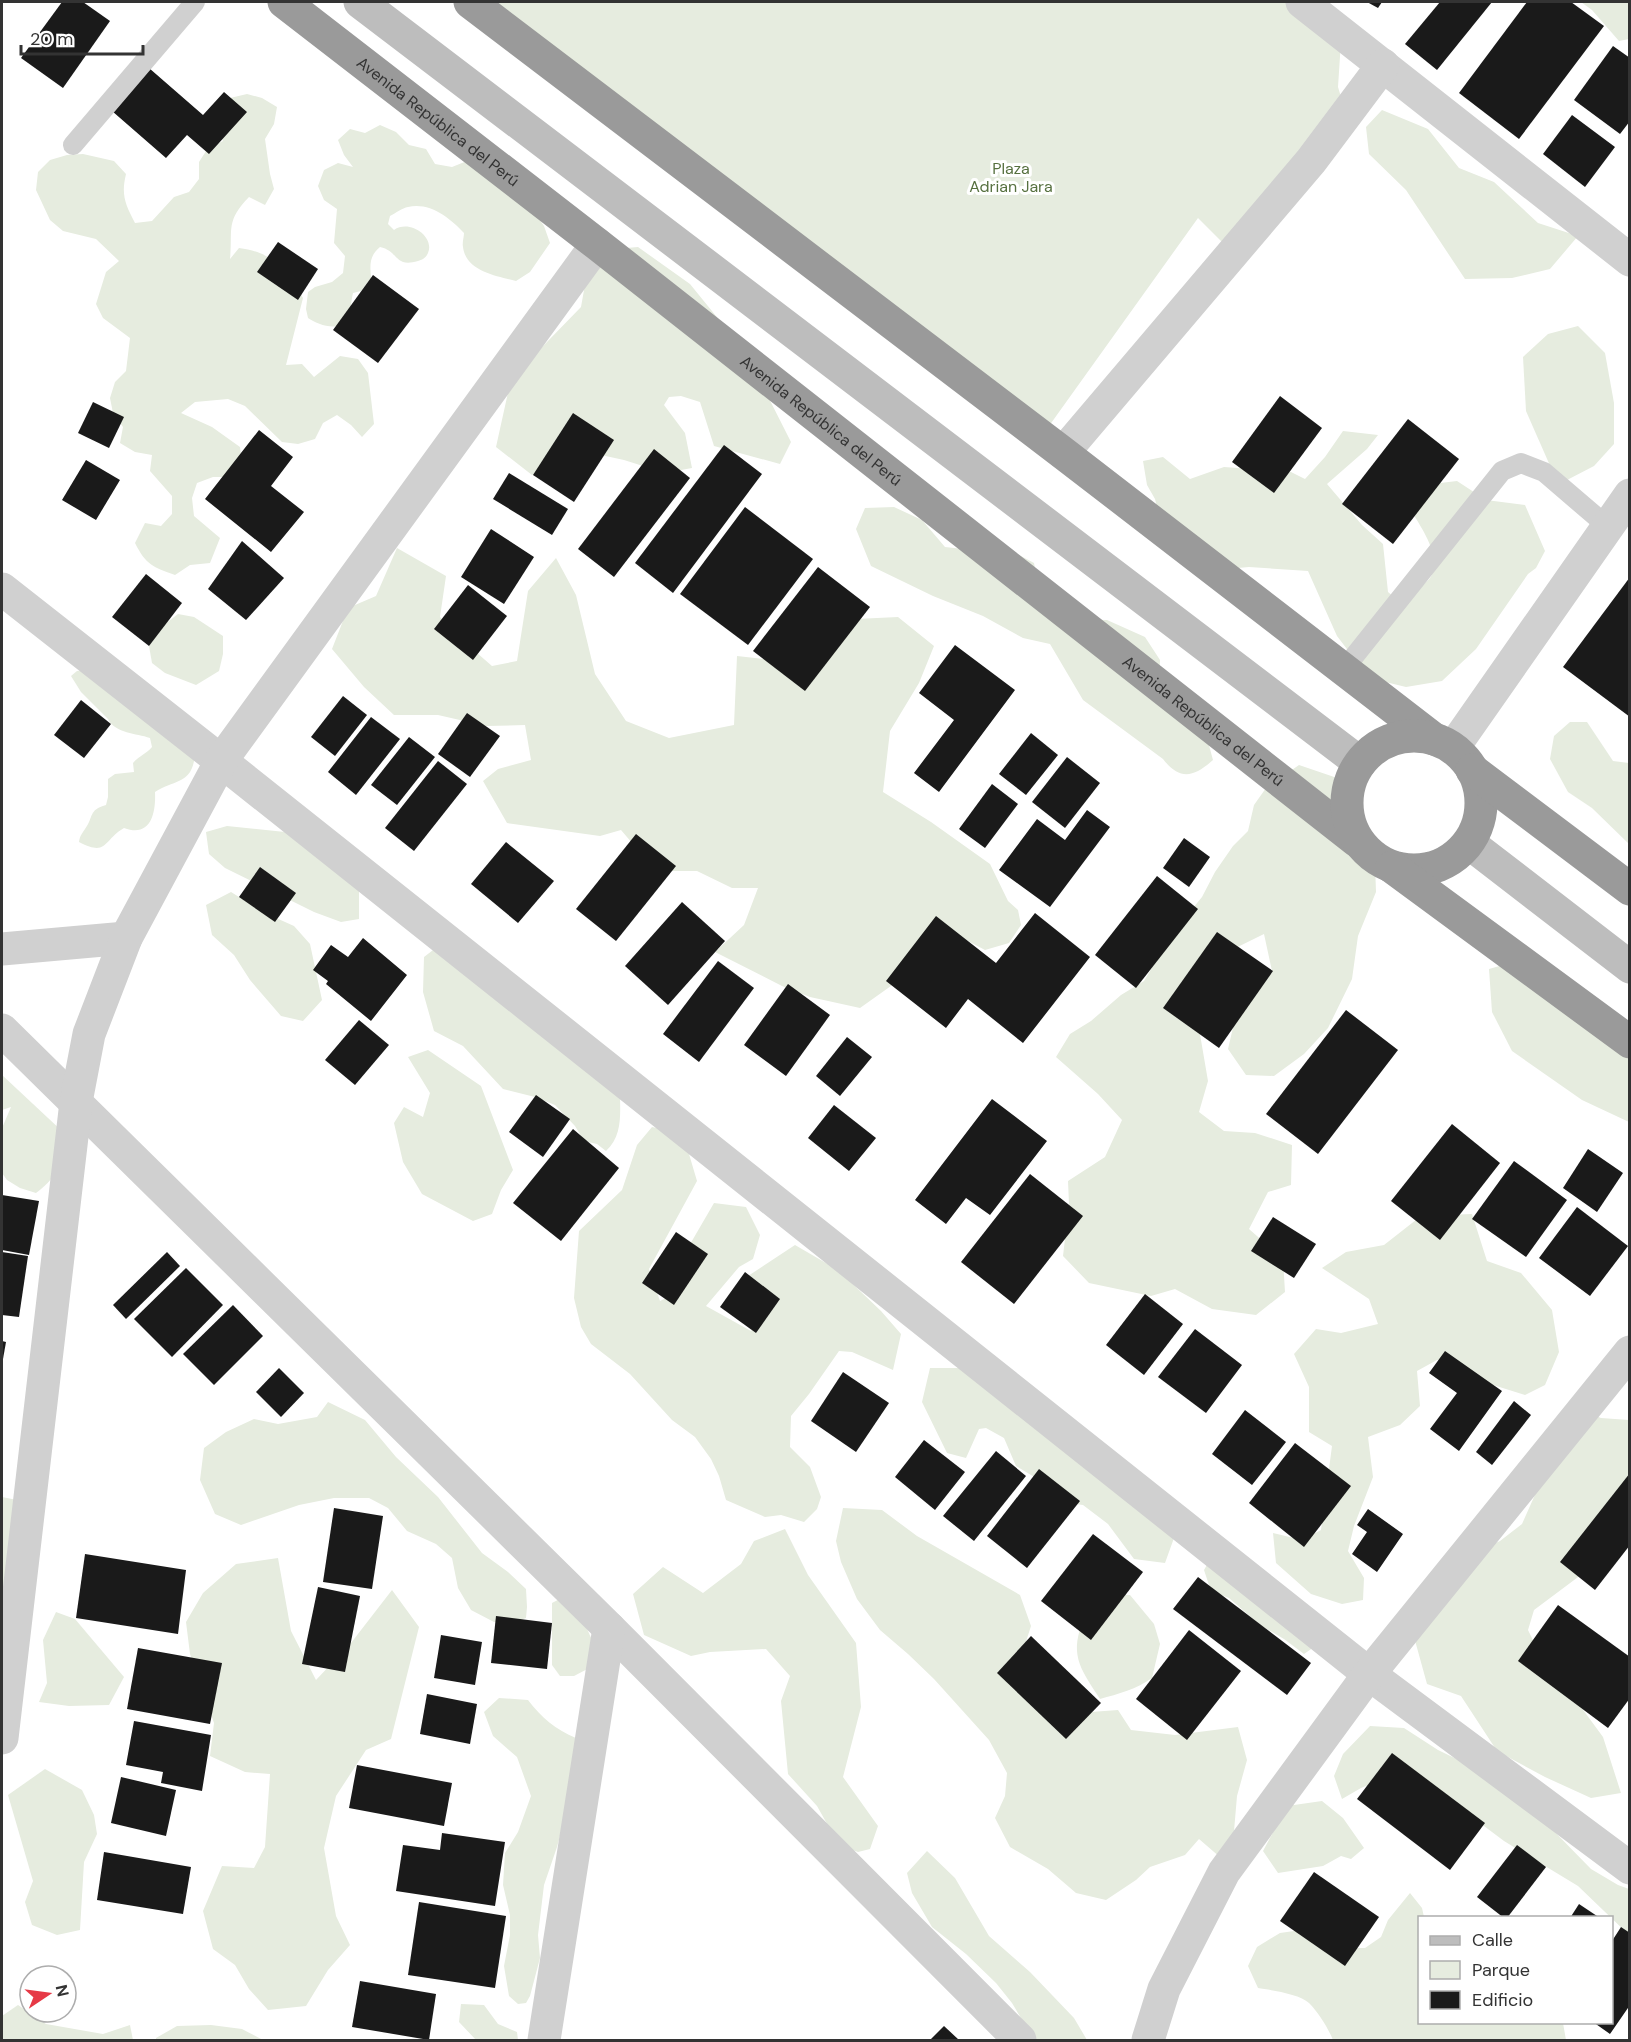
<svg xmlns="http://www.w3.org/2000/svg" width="1631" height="2042" font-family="'DM Sans',sans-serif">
<rect width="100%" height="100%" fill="#fff"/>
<g fill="#e6ecdf">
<polygon points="489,2 1289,2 1341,41 1338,87 1344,107 1224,244 1198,218 1049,426"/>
<polygon points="1581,2 1629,2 1629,39 1619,41 1592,10"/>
<path d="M247,94L262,98L277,107L274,124L265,139L270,174L274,189L265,205L249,197C225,222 233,229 230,259L239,248C273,252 287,270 303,298L286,365L302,364L314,377L340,356L358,359L368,373L374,424L362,437L351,425L337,415L323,423L315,439L298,444L282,442L245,406L228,399L195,402L181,413L212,427L240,447L242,464L231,477H213L197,483L192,498L194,516L220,538L210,563L190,565L175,575C153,567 146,565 135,543L145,523L161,526L172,514V496L150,471L152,455L135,452L120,443L123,427L113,413L110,398L115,382L126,371L130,338L103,318L96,304L106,272L119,261L96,239L63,231L50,220L36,190L38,172L50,160L67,155L83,154L114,161L126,174C121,195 125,204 135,223L152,221L174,197L189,192L199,179V162L208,148L223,141L217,126L222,110L230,98Z"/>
<polygon points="1382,110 1428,129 1459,168 1494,182 1538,223 1578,236 1550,269 1512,278 1465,279 1406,190 1369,154 1366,127"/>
<path d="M380,125L396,132L409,145L426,149L435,164L452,167L467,161L514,183L544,226L550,243L530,272L516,281C498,276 466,272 463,247C462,243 464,237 464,233C450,218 430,202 408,207C402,208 396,213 390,216L388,224L394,230C410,219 435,237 428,253C426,258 422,260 418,261C394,268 399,251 380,247C369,256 370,265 371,278L361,291L353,293C351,301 351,311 348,318C341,333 318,325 308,318L306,309L308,292L315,287L332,282L343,273L345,256L334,243L337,209L324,200L318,186L324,170L338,163L353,167L344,155L338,140L350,129L365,133Z"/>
<polygon points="638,247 690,284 746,353 791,442 780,464 714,446 700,402 681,396 669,397 664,405 685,433 692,468 665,473 624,460 578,450 532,475 496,447 511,379 581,307 591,251"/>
<polygon points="1578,326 1605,353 1614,403 1614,444 1594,466 1567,480 1551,468 1526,411 1523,357 1548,334"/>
<path d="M1343,431L1378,435L1367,449L1327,484L1362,525L1383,544L1388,592L1400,602C1407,596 1425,585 1430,578C1443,558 1422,529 1412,512L1432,484L1457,481L1486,500L1525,505L1545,551L1536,568L1528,574L1476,649L1442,681L1406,687L1369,678L1337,636L1308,571L1249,567L1227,569L1163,531L1155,499L1147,485L1143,461L1163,457L1190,479L1224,467L1291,472L1305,479L1325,457Z"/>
<path d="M894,507L922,520L945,547L1019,555L1034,563L1042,603L1064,619L1107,620L1145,637L1160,660L1159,686L1207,738L1213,760C1194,777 1180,781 1163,759L1083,700L1050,644L1023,638L983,616L933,596L871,566L856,529L865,508Z"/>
<polygon points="397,548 446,576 440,617 461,639 492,666 517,661 528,591 556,558 576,595 595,674 626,721 669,738 734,725 737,656 781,661 856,619 898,617 934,646 919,683 890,731 883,792 931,822 990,864 1008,901 1018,910 1021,925 1009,943 985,950 951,932 905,976 860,1008 810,997 782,986 715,952 744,925 758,888 732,888 697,871 659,871 644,857 621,830 600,836 507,823 483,781 498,769 531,760 525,725 486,726 438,715 394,715 364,687 332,649 348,608 376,596"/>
<polygon points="178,614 194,617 223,636 223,654 219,671 196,685 165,673 152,663 149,646 165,624"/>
<path d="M85,670L195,753C193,785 175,779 155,792C156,813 151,838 124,828C103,840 108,857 79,842C80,836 81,835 85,829C94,817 88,810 106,805L108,797V779L115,774L134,772L133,763C139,756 146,754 152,747L150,738C136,733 116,734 108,719L81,692L71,676L77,671Z"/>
<polygon points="1570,722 1587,722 1613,761 1629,763 1629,844 1592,808 1568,792 1550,759 1554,736"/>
<polygon points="1299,765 1343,780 1374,836 1376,892 1358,936 1352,979 1328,1028 1304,1054 1274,1076 1246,1075 1228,1049 1235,1019 1272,971 1264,934 1203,964 1195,1005 1208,1081 1199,1112 1224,1131 1255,1133 1292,1145 1291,1185 1268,1192 1249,1229 1283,1259 1285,1292 1256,1315 1212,1309 1175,1289 1151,1296 1089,1283 1063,1256 1069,1204 1068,1181 1105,1157 1122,1120 1098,1094 1056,1057 1070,1034 1091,1021 1121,995 1144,981 1174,931 1202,897 1215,872 1233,846 1248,831 1254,805 1266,788"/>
<polygon points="227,826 285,832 359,880 359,919 341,922 314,912 225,868 209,854 206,832"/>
<polygon points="231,892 265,913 294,926 310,944 322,1000 303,1021 281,1016 250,980 234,955 212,935 206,905"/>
<path d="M437,947L620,1092C620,1114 623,1135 606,1151L597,1144L584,1141L575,1126L555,1105L535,1097L503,1089L463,1046L434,1031L423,992L424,957Z"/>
<polygon points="1524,959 1629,1045 1629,1122 1582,1100 1512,1051 1492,1012 1489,969"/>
<polygon points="428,1050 481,1086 513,1170 501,1190 492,1214 473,1221 422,1194 403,1162 394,1123 404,1107 423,1117 430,1093 408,1057"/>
<path d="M2,1075L63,1132C60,1161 62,1174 36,1193L20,1188L7,1180L2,1173V1128L11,1107L2,1110Z"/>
<polygon points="652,1127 670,1131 689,1154 697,1181 649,1269 660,1301 684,1289 689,1246 714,1203 746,1207 760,1235 753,1259 739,1267 706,1306 751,1331 767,1306 742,1280 795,1245 838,1270 881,1311 901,1334 893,1370 852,1352 839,1351 809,1394 791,1416 790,1447 810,1467 821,1497 817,1509 804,1522 781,1515 765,1517 726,1500 719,1476 711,1459 695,1437 672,1420 630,1374 591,1344 581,1327 574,1298 579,1231 622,1190 637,1145"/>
<polygon points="1472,1214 1487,1261 1521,1273 1552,1310 1559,1352 1545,1385 1525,1395 1490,1384 1453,1358 1437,1360 1417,1371 1420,1406 1400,1425 1368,1437 1373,1477 1354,1526 1348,1551 1364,1578 1363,1600 1342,1604 1311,1594 1276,1563 1273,1533 1302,1540 1321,1530 1332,1446 1309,1432 1309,1387 1294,1354 1316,1329 1341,1333 1378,1324 1369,1299 1322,1268 1346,1252 1384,1245 1421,1216"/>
<polygon points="930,1368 965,1368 1174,1538 1165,1563 1134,1559 1108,1524 1083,1505 1067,1503 1046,1484 1016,1466 1004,1438 986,1428 979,1429 966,1458 947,1453 922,1402"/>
<polygon points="328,1402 365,1420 396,1457 438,1497 482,1553 508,1572 526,1589 527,1607 526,1618 515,1622 494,1622 471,1610 458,1588 452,1558 436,1544 407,1531 388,1508 369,1498 334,1498 299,1505 241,1525 215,1514 200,1480 204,1448 226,1432 254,1419 278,1424 317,1417"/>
<polygon points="1569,1405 1601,1418 1629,1420 1629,1539 1534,1610 1528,1630 1547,1669 1578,1703 1603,1737 1621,1793 1591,1798 1545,1777 1497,1751 1461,1696 1427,1684 1411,1626 1430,1573 1500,1541 1522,1524 1538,1488"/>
<polygon points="2,1497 17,1500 2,1605"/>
<polygon points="843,1508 882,1510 917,1536 1020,1595 1031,1626 1022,1654 1091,1712 1118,1710 1131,1730 1175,1735 1238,1727 1247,1760 1237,1796 1234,1831 1221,1858 1199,1839 1185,1855 1150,1867 1136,1880 1106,1900 1076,1893 1048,1869 1010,1847 995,1818 1005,1796 1007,1773 989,1740 934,1679 908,1654 880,1630 857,1599 841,1562 836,1541"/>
<polygon points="785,1529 808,1575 856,1643 861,1707 843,1777 878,1826 870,1849 858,1852 839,1845 817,1806 788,1774 781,1701 790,1676 766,1649 710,1652 691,1656 644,1635 633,1594 663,1567 703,1593 741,1564 754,1541"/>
<polygon points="278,1558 291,1631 316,1680 351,1643 392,1590 419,1627 391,1739 366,1750 336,1796 324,1848 336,1916 350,1945 328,1970 306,2006 268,2010 249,1989 235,1965 213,1949 203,1911 222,1866 254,1868 265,1847 270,1774 245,1772 210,1756 214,1723 190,1654 186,1622 203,1593 236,1564"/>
<polygon points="1208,1563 1317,1645 1304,1654 1284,1639 1260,1625 1229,1598 1211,1591 1204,1570"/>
<polygon points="571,1593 592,1640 595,1665 574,1676 560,1676 552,1665 552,1603"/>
<path d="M1109,1594L1130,1595L1154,1624L1160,1644L1152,1678C1137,1689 1118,1694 1100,1699C1083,1672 1069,1657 1082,1624C1090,1603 1090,1604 1109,1594Z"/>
<polygon points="56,1612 75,1619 124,1677 109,1705 69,1706 39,1702 47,1683 43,1640"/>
<path d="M499,1698L528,1700C541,1717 556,1730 576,1738L568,1806L557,1847L544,1885L538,1935L540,1958L530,1996L526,2003L518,2004L509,1996L504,1966L510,1935V1915L503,1885L505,1853L518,1832L531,1796L517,1757L493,1736L484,1712Z"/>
<polygon points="1370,1726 1404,1728 1438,1750 1508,1784 1591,1869 1618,1885 1629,1889 1629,1935 1578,1886 1504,1841 1408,1769 1361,1788 1342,1799 1334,1776 1343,1754"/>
<polygon points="45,1769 82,1790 94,1815 97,1834 84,1862 80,1930 57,1935 32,1925 25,1902 33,1881 8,1795"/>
<polygon points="1322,1801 1343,1818 1364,1848 1351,1859 1341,1856 1323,1866 1278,1873 1263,1851 1287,1806"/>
<polygon points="927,1851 955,1878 989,1936 1030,1972 1074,2018 1087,2040 1034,2040 1012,2003 996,1983 966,1954 932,1927 912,1893 907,1873"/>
<path d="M1410,1893L1422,1908L1424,1917L1420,1918V2022L1563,2023L1566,2040H1333C1328,2028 1319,2013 1309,2003C1300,1994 1271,1990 1258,1988L1248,1966L1257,1947L1280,1933L1294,1931L1329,1939L1345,1948H1365L1381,1937L1388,1920Z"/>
<polygon points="461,2004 484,2005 498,2024 517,2032 518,2040 476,2040 459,2022"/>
<polygon points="18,2005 46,2024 103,2034 130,2025 133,2040 2,2040 2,2016"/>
<polygon points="211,2025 242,2029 263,2040 156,2040 156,2038 177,2026"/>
</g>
<g fill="#1a1a1a">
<polygon points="62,2 83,2 110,21 63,88 21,58"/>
<polygon points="1367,2 1382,2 1378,8"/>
<polygon points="1440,2 1492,2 1437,70 1405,44"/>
<polygon points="1527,2 1571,2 1604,26 1519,139 1459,93"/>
<polygon points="1613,46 1630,58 1630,121 1620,134 1574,100"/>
<polygon points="149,68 203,115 224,92 247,112 209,154 187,135 166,158 112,111"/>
<polygon points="1572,115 1615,147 1585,187 1543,154"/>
<polygon points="278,242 318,269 298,300 257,272"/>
<polygon points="373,275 419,309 378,363 333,330"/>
<polygon points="1280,396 1322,428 1274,493 1232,462"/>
<polygon points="93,402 124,417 109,448 78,433"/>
<polygon points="573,413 614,440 574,502 533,475"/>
<polygon points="1408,419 1459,459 1393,544 1342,504"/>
<polygon points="259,430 293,457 271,486 304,512 271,552 205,499"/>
<polygon points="724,445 762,474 673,593 635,563"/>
<polygon points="654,449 690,478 614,577 578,549"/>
<polygon points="86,460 120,480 96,520 62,500"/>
<polygon points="509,473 568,509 552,535 493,499"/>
<polygon points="745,507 813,559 748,645 680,594"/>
<polygon points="491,529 534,557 504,604 461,577"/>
<polygon points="242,541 284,578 246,620 208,589"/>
<polygon points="818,567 870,607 805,691 753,651"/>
<polygon points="146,574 182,603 149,646 112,617"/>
<polygon points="1630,577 1630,717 1563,667"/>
<polygon points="468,585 507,616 473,660 434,629"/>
<polygon points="955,645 1015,690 939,792 914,773 954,720 919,693"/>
<polygon points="343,696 367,715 335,756 311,737"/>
<polygon points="81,700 111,724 84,758 54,735"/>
<polygon points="467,713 500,736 470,777 438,754"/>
<polygon points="371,717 400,739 356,795 328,772"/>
<polygon points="1031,733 1058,755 1026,795 999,774"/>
<polygon points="409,737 435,757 397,805 371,785"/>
<polygon points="1067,757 1100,783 1065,828 1032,802"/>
<polygon points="438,761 467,784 414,851 385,828"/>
<polygon points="992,784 1018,804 985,848 959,829"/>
<polygon points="1087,810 1110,827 1050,907 999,870 1037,819 1065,840"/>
<polygon points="636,834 676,866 616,941 576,909"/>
<polygon points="1184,838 1210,857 1189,887 1163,868"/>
<polygon points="506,842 554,881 518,923 471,884"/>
<polygon points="260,867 296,893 275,922 239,897"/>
<polygon points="1157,876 1198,909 1136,988 1095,955"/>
<polygon points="682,902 725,941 668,1005 625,966"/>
<polygon points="1035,913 1090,957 1023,1043 968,999 946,1028 886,981 936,916 996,963"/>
<polygon points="1217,932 1273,971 1219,1048 1163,1008"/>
<polygon points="363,938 407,975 371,1021 326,984 328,981 313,970 331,945 348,957"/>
<polygon points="718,961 754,988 699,1062 663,1034"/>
<polygon points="788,984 830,1015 786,1076 744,1045"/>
<polygon points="1346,1010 1398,1050 1318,1154 1266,1114"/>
<polygon points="359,1020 389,1045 355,1085 325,1060"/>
<polygon points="847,1037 872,1057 840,1096 816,1076"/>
<polygon points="536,1095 570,1119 543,1157 509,1132"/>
<polygon points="992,1099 1047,1141 990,1215 966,1198 946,1224 915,1200"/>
<polygon points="834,1105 876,1138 849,1171 808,1138"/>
<polygon points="1452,1124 1500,1163 1440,1240 1391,1201"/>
<polygon points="573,1129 619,1168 561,1241 513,1203"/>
<polygon points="1588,1149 1623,1173 1597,1212 1563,1188"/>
<polygon points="1514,1161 1567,1200 1526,1257 1472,1219"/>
<polygon points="1030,1174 1083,1216 1014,1304 961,1262"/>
<polygon points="2,1195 39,1201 29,1255 2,1250"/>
<polygon points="1577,1207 1628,1246 1590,1296 1539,1258"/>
<polygon points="1273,1217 1316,1244 1294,1278 1251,1251"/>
<polygon points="676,1232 708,1254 674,1305 642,1283"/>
<polygon points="2,1252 28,1256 19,1317 2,1315"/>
<polygon points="167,1252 180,1266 126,1319 113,1305"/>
<polygon points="186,1268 223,1305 172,1357 134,1319"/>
<polygon points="745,1272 780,1299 756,1333 720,1307"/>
<polygon points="1145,1294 1183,1324 1144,1375 1106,1345"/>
<polygon points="233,1305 263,1336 214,1385 183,1354"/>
<polygon points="1195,1329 1242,1365 1206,1413 1158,1377"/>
<polygon points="2,1341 6,1342 3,1359 2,1359"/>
<polygon points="1445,1351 1502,1391 1459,1451 1430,1429 1457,1393 1429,1373"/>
<polygon points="279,1368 304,1393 281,1417 256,1392"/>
<polygon points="843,1372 889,1403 856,1452 811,1421"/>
<polygon points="1514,1401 1531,1415 1492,1465 1476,1452"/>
<polygon points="1245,1410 1286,1442 1252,1485 1212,1454"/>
<polygon points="924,1440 965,1472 935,1510 895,1477"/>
<polygon points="1295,1443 1351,1486 1304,1547 1249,1503"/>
<polygon points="996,1451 1026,1476 974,1541 943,1516"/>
<polygon points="1039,1469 1080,1501 1027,1568 987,1536"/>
<polygon points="1630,1473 1630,1545 1595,1590 1560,1562"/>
<polygon points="334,1508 383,1516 372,1589 323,1582"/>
<polygon points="1368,1509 1403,1534 1377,1572 1352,1554 1367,1532 1357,1525"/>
<polygon points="1093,1534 1143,1572 1091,1640 1041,1601"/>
<polygon points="85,1554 186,1570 178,1634 76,1618"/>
<polygon points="1198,1577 1311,1663 1287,1695 1173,1609"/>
<polygon points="318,1587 360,1596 345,1672 302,1664"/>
<polygon points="1558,1605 1630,1657 1630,1698 1608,1728 1518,1661"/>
<polygon points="496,1616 552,1623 547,1669 491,1663"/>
<polygon points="1189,1630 1241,1671 1187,1740 1136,1699"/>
<polygon points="441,1635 482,1642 475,1685 434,1678"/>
<polygon points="1031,1636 1101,1703 1066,1739 997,1673"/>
<polygon points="138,1648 222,1663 210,1724 127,1709"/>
<polygon points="427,1694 477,1704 470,1744 420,1734"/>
<polygon points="134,1721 211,1735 202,1791 161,1783 163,1772 126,1765"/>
<polygon points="1392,1753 1485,1823 1450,1870 1357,1799"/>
<polygon points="357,1765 452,1783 444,1826 349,1808"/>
<polygon points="121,1777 176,1790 166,1836 111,1823"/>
<polygon points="442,1833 505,1842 495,1906 396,1891 403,1845 440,1850"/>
<polygon points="1517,1845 1546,1867 1507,1918 1504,1918 1477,1897"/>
<polygon points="104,1852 191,1867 183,1914 97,1900"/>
<polygon points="1314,1872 1379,1917 1345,1966 1280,1921"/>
<polygon points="419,1902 506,1916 495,1988 408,1975"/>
<polygon points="1579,1904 1600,1918 1570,1918"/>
<polygon points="1621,1927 1630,1933 1630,2005 1610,2034 1593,2022 1612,2022 1612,1941"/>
<polygon points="360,1981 436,1994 429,2040 352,2027"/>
<polygon points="944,2026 959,2040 930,2040"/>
</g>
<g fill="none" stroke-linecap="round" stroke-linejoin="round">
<g stroke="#d0d0d0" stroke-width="20">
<polyline points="73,145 195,2"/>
<polyline points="1344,669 1502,471 1521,463 1544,472 1607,526"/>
</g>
<g stroke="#d0d0d0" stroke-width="33">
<polyline points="1302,2 1630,260"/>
<polyline points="1063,453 1311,161 1383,65"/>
<polyline points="2,589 221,761 1369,1674 1630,1868"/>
<polyline points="1453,748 1630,495"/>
<polyline points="2,949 126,938"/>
<polyline points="2,1030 609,1628 1020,2040"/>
<polyline points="2,1738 76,1102 89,1034 126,938 221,761 597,244"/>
<polyline points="544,2040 609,1628"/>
<polyline points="1148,2040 1164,1989 1224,1872 1369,1674 1630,1352"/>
</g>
<g stroke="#bdbdbd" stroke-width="33">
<polyline points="360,2 1360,763"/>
<polyline points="1469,843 1630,967"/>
</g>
<g stroke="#9a9a9a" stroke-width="33">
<path id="s1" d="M284,2L597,244L1357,841"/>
<polyline points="470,2 1063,453 1434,739"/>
<circle cx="1414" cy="803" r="67"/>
<polyline points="1472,770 1630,889"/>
<polyline points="1392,867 1630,1042"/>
</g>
</g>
<g text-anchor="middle" stroke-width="6" stroke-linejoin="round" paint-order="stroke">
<g font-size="16" fill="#333" stroke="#fff">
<text dy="6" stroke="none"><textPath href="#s1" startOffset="195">Avenida República del Perú</textPath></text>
<text dy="6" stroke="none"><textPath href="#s1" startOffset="681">Avenida República del Perú</textPath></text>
<text dy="6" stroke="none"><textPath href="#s1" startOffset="1167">Avenida República del Perú</textPath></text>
</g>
<g font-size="16" fill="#56703f" stroke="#fff">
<text x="1011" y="174">Plaza<tspan x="1011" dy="18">Adrian Jara</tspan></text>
</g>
</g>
<rect width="1631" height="2042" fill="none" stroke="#333333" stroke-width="6"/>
<rect x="1418" y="1916" width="195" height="108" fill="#ffffff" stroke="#adadad" stroke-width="1.5"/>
<rect x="1430" y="1936" width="30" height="9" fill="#bdbdbd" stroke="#adadad" stroke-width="1.5"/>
<text x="1472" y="1946" font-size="18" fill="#333333">Calle</text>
<rect x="1430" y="1961" width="30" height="18" fill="#e6ecdf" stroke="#adadad" stroke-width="1.5"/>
<text x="1472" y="1976" font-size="18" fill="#333333">Parque</text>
<rect x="1430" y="1991" width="30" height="18" fill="#1a1a1a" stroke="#adadad" stroke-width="1.5"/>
<text x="1472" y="2006" font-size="18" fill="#333333">Edificio</text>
<g transform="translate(48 1994) rotate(77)"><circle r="28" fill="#ffffff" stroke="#adadad" stroke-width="1.5"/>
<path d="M0-4.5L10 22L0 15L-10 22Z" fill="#e63946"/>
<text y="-9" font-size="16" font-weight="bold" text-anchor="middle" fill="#333333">N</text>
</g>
<path d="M21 45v9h122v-9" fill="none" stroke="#333333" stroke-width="3"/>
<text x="30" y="45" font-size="18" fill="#333333" stroke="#ffffff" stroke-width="4.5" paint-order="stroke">20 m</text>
</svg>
